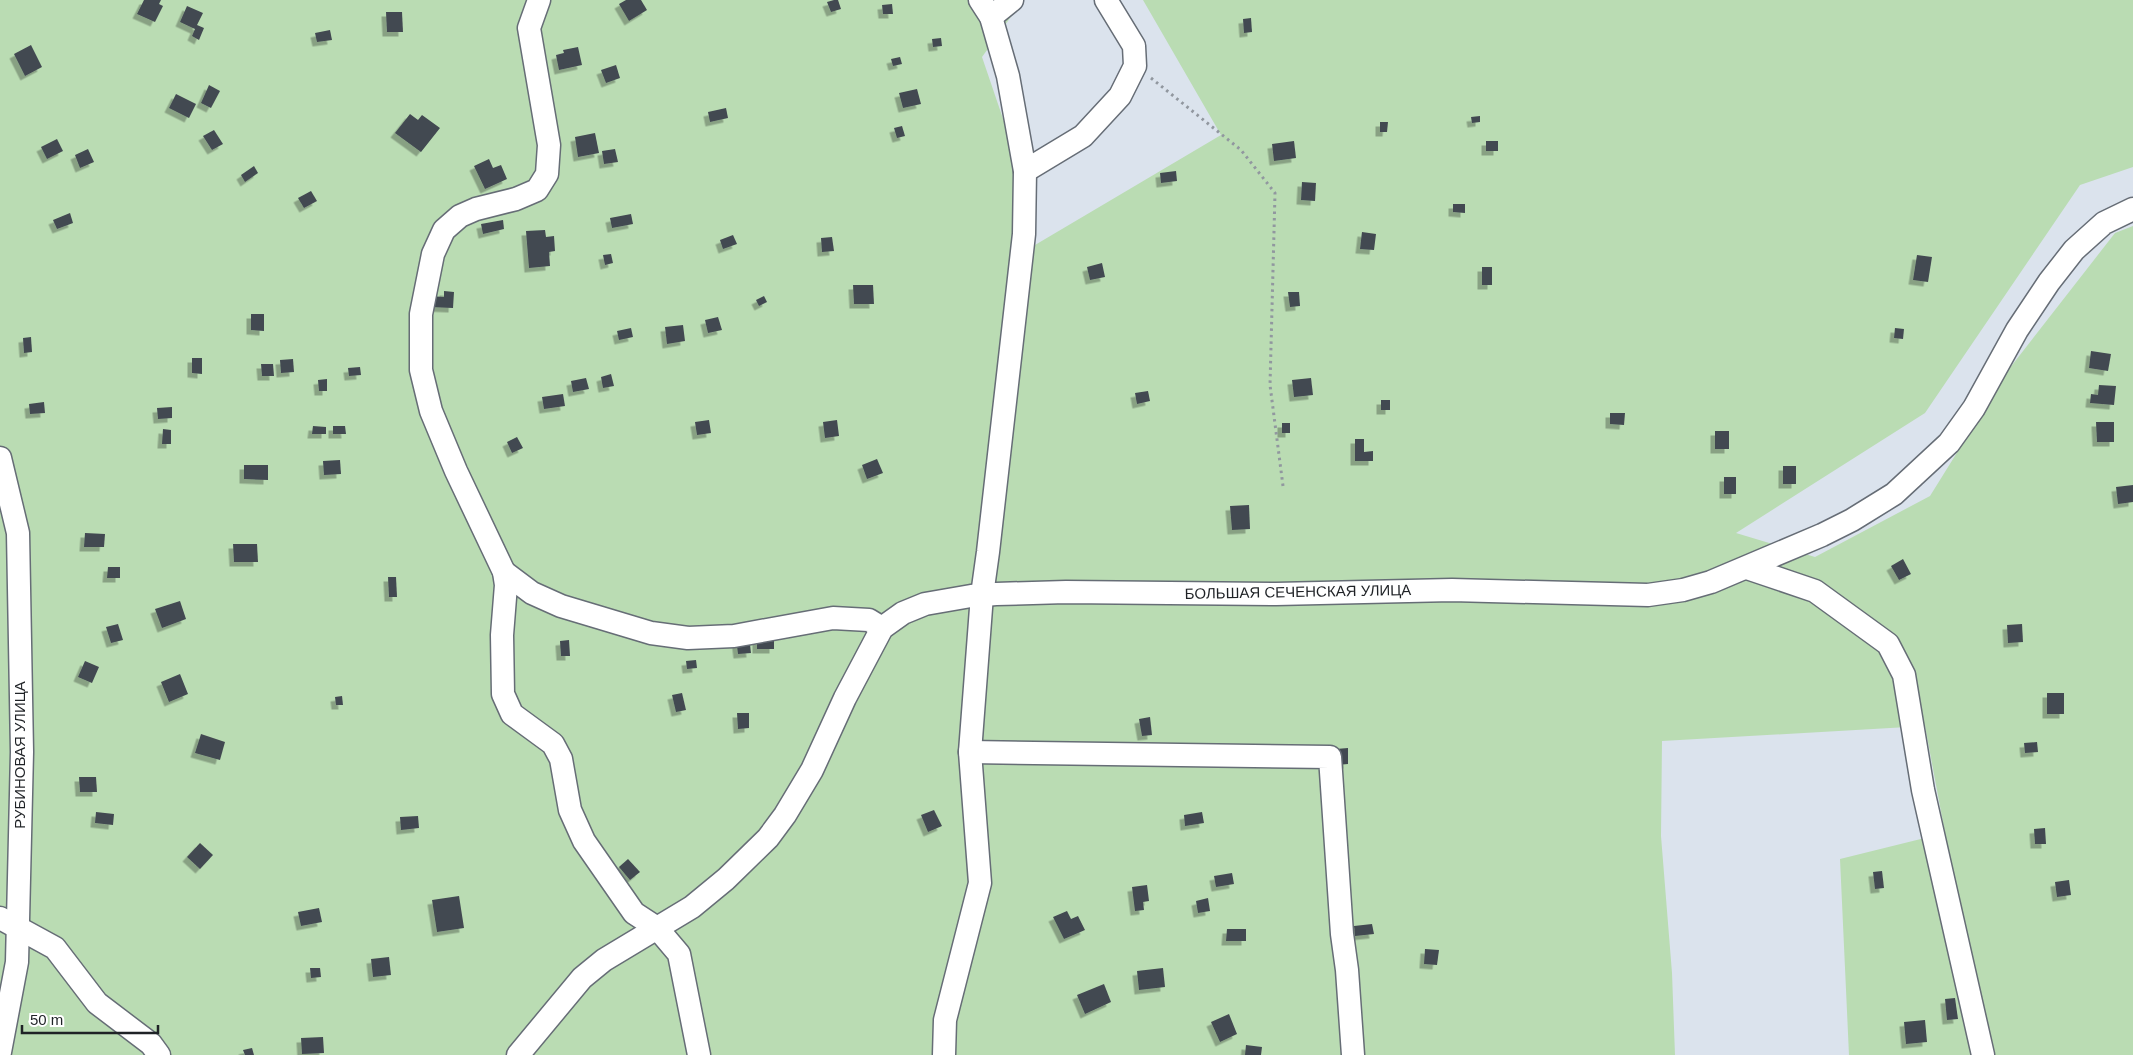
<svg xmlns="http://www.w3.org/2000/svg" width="2133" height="1055" font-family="Arial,sans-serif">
<defs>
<filter id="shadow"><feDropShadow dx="-4.5" dy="4.5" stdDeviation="0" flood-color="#0004"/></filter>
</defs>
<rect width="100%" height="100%" fill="#dbe3ed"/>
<polygon fill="#badcb3" points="0,0 1023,0 982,57 1014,151 1016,280 1035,245 1221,135 1143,0 2133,0 2133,167 2080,185 1925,413 1736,533 1815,557 1930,496 2009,369 2115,233 2133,226 2133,1055 1849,1055 1840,859 1945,833 1925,726 1662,741 1661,836 1672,973 1675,1055 0,1055"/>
<g fill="#424951" filter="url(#shadow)">
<polygon points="144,0 161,0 159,4 163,6 155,22 137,14"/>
<polygon points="626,0 641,0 647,10 629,21 619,4"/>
<polygon points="834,0 838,0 841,9 831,12 827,2"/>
<polygon points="892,4 893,14 883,14 882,5"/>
<polygon points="187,6 203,13 197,25 204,28 199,40 192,36 195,29 180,22"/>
<polygon points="386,12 402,12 403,32 387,32"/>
<polygon points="1251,18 1252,32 1244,33 1243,19"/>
<polygon points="330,30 332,40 317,42 315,33"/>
<polygon points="941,38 942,46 933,47 932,39"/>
<polygon points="31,45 42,67 25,76 14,54"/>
<polygon points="578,47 582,65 559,70 556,55 564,53 563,50"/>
<polygon points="900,57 902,64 893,66 891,59"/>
<polygon points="616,65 620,78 606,83 601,70"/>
<polygon points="209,85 220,91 211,108 201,103"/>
<polygon points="917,89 921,104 903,108 899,93"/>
<polygon points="176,94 196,104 189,118 169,108"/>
<polygon points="726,108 728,118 710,122 708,112"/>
<polygon points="410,114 418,120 422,115 440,128 421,152 395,133"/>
<polygon points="1480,116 1480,122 1472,123 1471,117"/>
<polygon points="1380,122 1388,122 1387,132 1380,132"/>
<polygon points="902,126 905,136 897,138 894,128"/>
<polygon points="214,130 223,144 212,150 203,136"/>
<polygon points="595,133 599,153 578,157 575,137"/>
<polygon points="57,139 63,151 47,159 41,147"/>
<polygon points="1294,141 1296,158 1274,161 1272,144"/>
<rect x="1486" y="141" width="12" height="10"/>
<polygon points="88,149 94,162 80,168 75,155"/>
<polygon points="615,149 618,162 604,164 602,151"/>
<polygon points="489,159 493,168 501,165 507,179 485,189 474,166"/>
<polygon points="254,166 258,173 245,182 241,175"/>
<polygon points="1176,171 1177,181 1161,183 1160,173"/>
<polygon points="1302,182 1316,183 1315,201 1301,200"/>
<polygon points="311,191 317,201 304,208 298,198"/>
<polygon points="1453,204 1465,204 1465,213 1453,212"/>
<polygon points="70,213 73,223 57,229 53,220"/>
<polygon points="631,214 633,224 612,228 610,218"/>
<polygon points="503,220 504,229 483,234 481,224"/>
<polygon points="545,230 546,237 554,236 555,251 549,252 550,266 529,268 526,231"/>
<polygon points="1362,232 1376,234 1374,250 1360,249"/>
<polygon points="733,235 737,244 723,249 720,240"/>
<polygon points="832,237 834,251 822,252 821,238"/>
<polygon points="611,254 613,263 605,265 603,255"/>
<polygon points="1917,255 1932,257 1928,282 1913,280"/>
<polygon points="1102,263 1105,277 1090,280 1087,267"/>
<rect x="1482" y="267" width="10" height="18"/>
<polygon points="853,285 873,285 874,304 854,304"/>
<polygon points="444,291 454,292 453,308 430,307 430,296 444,297"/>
<polygon points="1288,292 1299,292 1300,306 1290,307"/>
<polygon points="764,296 767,302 759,306 756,300"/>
<polygon points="251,314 264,314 264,331 251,330"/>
<polygon points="718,317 722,330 708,333 705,320"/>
<polygon points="683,325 685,341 667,344 665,327"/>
<polygon points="631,328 633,337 619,340 617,331"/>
<polygon points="1895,328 1904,329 1903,339 1894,338"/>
<polygon points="31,337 32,352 24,353 23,338"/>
<polygon points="2091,351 2111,354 2108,371 2089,368"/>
<polygon points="192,358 202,358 202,374 192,373"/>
<polygon points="293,359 294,372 281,373 280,360"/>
<polygon points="261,364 273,364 274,376 262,376"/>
<polygon points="360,367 361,375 349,376 348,368"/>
<polygon points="611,374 614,386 603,388 601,377"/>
<polygon points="586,378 589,389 573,392 571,381"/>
<polygon points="1311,378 1313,395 1294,397 1292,380"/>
<polygon points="327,379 327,391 319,391 318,380"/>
<polygon points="2099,385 2116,386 2114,405 2090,403 2091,394 2098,395"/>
<polygon points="1148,391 1150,401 1137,404 1135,393"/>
<polygon points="563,394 565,406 544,409 542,397"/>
<rect x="1381" y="400" width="9" height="10"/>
<polygon points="44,402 45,413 30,414 29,404"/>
<polygon points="172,407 172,418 158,419 157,408"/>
<polygon points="1610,413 1625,413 1624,425 1610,424"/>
<polygon points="709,420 711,433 697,435 695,422"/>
<polygon points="837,420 839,436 825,438 823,422"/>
<polygon points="2096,422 2114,422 2114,442 2097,442"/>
<rect x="1282" y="423" width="8" height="10"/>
<polygon points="313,426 326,427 326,434 312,434"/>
<polygon points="333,426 345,426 346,434 333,434"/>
<polygon points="163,429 171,430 171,444 162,444"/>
<rect x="1715" y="431" width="14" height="18"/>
<polygon points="517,437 523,448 512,453 507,442"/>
<polygon points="1355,439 1364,439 1364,452 1373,451 1373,461 1355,461"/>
<polygon points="877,459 883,473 867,479 862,465"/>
<polygon points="340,460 341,474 324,475 323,461"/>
<polygon points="244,465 268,465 268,480 244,479"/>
<rect x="1783" y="466" width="13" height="18"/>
<rect x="1724" y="477" width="12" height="17"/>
<polygon points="2133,485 2133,502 2118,504 2116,487"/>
<polygon points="1249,505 1250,529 1232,530 1230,506"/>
<polygon points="85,533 105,534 104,547 84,547"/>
<polygon points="233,544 257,544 258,562 234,562"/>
<polygon points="1903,559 1911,574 1899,580 1891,566"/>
<polygon points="108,567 120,567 120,578 107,578"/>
<polygon points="388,577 396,577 397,597 389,597"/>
<polygon points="180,601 186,619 162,628 155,609"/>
<polygon points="118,624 123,640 111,643 106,627"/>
<polygon points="2022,624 2023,642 2008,643 2007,625"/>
<polygon points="749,636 751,653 738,654 736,638"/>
<polygon points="774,639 774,649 757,649 757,640"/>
<polygon points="569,640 570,656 561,656 560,641"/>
<polygon points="696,660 697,668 687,669 686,661"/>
<polygon points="85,661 99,667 92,683 78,677"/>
<polygon points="180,674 188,694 169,702 161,682"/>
<polygon points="682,693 686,710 676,712 672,695"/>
<rect x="2047" y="693" width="17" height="21"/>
<polygon points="342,696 343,705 336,705 335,697"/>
<polygon points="737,713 749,713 749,728 738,729"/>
<polygon points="1150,717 1152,735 1142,736 1139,719"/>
<polygon points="201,734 225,742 220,760 195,753"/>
<polygon points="2037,742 2038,752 2025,753 2024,743"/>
<polygon points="1348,748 1348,764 1337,765 1336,749"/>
<polygon points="79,777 96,777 97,792 80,792"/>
<polygon points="934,810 942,826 928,832 921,815"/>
<polygon points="96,812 114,814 113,825 95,823"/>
<polygon points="1202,812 1204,823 1185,826 1184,815"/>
<polygon points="418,816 419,828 401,830 400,817"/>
<polygon points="2045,828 2046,844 2035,844 2034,829"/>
<polygon points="200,843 213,855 200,869 187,857"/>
<polygon points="628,859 640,872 630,880 619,867"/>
<polygon points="1882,871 1884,888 1875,889 1873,872"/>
<polygon points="1232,873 1234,884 1216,887 1214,876"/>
<polygon points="2069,880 2071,895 2057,897 2055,882"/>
<polygon points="1147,885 1149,901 1143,902 1144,910 1135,911 1132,887"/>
<polygon points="459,896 464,928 437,932 432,900"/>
<polygon points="1208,898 1210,911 1198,913 1196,901"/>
<polygon points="319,908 322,922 301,926 298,912"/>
<polygon points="1067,911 1071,919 1078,916 1085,930 1064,939 1053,917"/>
<polygon points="1372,924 1374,934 1355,936 1354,926"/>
<polygon points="1227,929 1246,929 1246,941 1226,941"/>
<polygon points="1425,949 1439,950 1437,965 1424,964"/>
<polygon points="389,957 391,975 373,977 371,959"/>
<polygon points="310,968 320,968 321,977 311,978"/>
<polygon points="1163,968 1165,987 1139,990 1137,971"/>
<polygon points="1104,984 1111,1002 1085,1014 1077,995"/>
<polygon points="1955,998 1958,1019 1947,1020 1945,999"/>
<polygon points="1229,1014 1237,1034 1220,1042 1211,1022"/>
<polygon points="1925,1020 1927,1042 1906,1044 1904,1022"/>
<polygon points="323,1037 324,1053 302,1054 301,1038"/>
<polygon points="1246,1045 1262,1047 1261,1055 1245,1055"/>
<polygon points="252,1048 254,1055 245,1055 243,1050"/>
</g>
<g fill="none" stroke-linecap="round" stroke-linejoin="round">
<defs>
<g id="minor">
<polyline points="539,0 529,28 549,145 547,174 537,190 516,199 476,209 460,216 444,230 433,254 421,314 421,370 431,411 456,471 504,572 506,585 502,635 503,694 512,714 553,744 561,759 570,810 584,841 634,913 657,928 679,954 699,1055"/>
<polyline points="991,17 1012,0"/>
<polyline points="1025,171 1083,136 1120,96 1135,66 1134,46 1106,0"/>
<polyline points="0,458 18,533 22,752 17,962 0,1052"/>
<polyline points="1747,568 1815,591 1888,644 1904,675 1923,790 1983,1055"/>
<polyline points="504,572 532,593 561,606 651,633 688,638 734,636 833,618 869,620 882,628"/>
<polyline points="970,752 1330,757 1342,934 1347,970 1353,1055"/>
<polyline points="0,918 55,948 97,1003 151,1044 159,1055"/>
<polyline points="518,1055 582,978 604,960 692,907 726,879 768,838 785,815 812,770 845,698 882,628 903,613 925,604 971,596 996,594 1066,592 1276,594 1452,590 1648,595 1683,590 1711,582 1822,535 1852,520 1894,494 1949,443 1974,408 2017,330 2049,282 2074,250 2104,223 2133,209"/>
<polyline points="944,1055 945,1020 980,883 970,752 982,595 988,552 1024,234 1025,171 1008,76 991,17 980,0"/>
</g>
</defs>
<use href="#minor" stroke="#666d76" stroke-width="25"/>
<polyline stroke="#91979f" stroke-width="3" stroke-dasharray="2.5 4" stroke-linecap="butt" points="1151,78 1241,150 1275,193 1270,385 1283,486"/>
<use href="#minor" stroke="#fff" stroke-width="22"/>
</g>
<g text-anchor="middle" stroke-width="5" stroke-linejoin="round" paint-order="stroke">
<g font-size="15" fill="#1f2226" stroke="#fff">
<text transform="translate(1298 592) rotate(-1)" y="5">БОЛЬШАЯ СЕЧЕНСКАЯ УЛИЦА</text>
<text transform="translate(20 755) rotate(-90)" y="5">РУБИНОВАЯ УЛИЦА</text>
</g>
</g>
<path d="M22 1025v8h136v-8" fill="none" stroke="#1f2226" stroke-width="2.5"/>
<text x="30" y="1025" font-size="15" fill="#1f2226" stroke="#ffffff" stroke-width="4" paint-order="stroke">50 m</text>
</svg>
